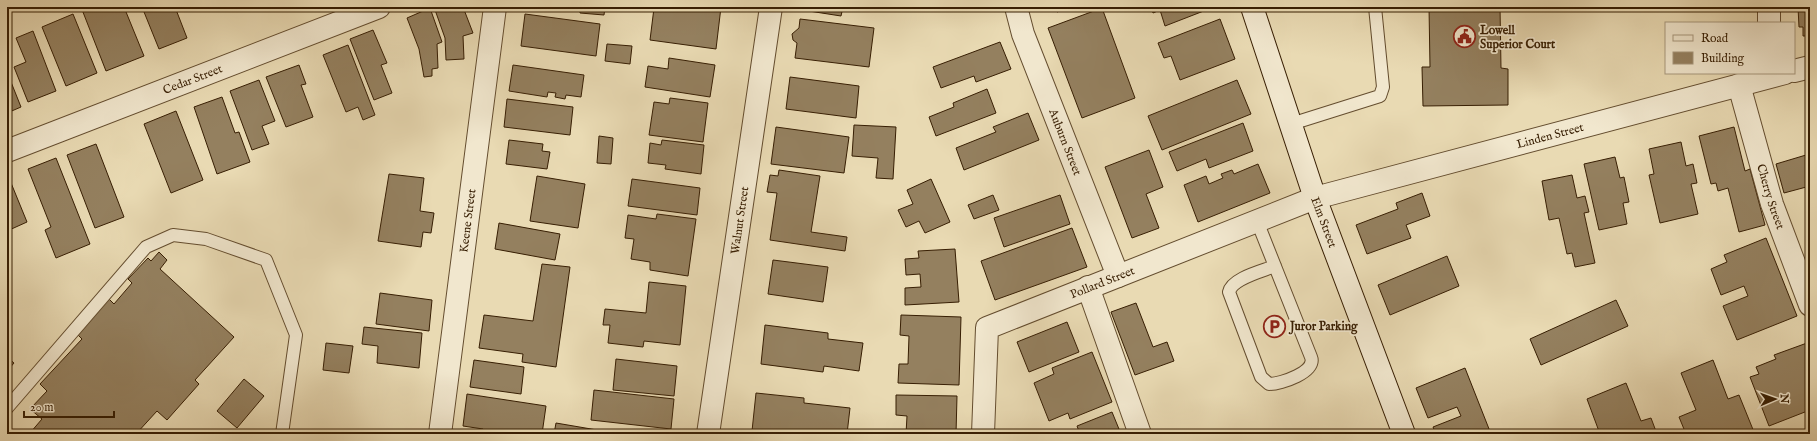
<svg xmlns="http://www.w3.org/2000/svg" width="1817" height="441" font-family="'IM FELL English',serif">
<rect width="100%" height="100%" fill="#e9dab3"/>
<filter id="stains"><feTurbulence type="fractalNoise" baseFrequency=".005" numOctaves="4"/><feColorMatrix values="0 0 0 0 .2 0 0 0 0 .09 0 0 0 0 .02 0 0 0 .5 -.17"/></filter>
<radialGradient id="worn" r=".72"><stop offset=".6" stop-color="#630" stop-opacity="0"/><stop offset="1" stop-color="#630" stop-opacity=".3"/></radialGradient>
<g fill="#94805f" stroke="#371e03">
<polygon points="81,7 124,7 144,56 106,71"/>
<polygon points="142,7 175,7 187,38 159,49"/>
<polygon points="434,7 463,7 473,33 463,36 464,59 446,60 445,38"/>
<polygon points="580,7 605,7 604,15 580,13"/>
<polygon points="646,7 721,7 716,49 650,40 654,8"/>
<polygon points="797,7 843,7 841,16 796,9"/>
<polygon points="1055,7 1071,7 1057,12"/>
<polygon points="1151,7 1214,7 1165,26 1160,10 1153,13"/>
<polygon points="1429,7 1500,7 1501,68 1508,69 1508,105 1423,106 1422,67 1430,67"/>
<polygon points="1798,7 1810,7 1810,36 1803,36 1803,27 1799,27"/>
<polygon points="430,8 442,42 437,44 438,68 432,69 432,76 424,77 419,49 407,18"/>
<polygon points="1102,8 1135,98 1082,118 1048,28"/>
<polygon points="73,14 97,73 66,86 42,27"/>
<polygon points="525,14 600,24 596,56 521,46"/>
<polygon points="800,19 874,28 869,67 795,58 797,43 793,40 792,34 799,28"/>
<polygon points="1220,19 1235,59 1180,80 1171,56 1164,58 1158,43"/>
<polygon points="373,30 387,63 381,65 392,93 374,100 350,39"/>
<polygon points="33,31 56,91 28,102 14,67 26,62 16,38"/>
<polygon points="1000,42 1011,69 976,82 974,76 941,88 933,67"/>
<polygon points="607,44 632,46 630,64 605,61"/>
<polygon points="348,45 375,115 363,120 358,107 346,112 323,55"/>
<polygon points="669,58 715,65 710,97 645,87 648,66 668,69"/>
<polygon points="299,65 306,84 301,85 313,117 286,127 266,77"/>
<polygon points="513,65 584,75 581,97 566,95 565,99 555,97 556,93 548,92 547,97 509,91"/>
<polygon points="7,72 21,107 7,113"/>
<polygon points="790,77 859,86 856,118 786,109"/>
<polygon points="259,80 275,121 262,126 269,144 252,150 230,91"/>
<polygon points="1237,80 1251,114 1162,150 1148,116"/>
<polygon points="987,89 996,113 936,136 929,117 954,107 953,103"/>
<polygon points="222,97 235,133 239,132 250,162 217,174 194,107"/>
<polygon points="670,98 708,103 703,142 649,135 654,102 669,104"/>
<polygon points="507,99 573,107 570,135 504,127"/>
<polygon points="176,111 203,180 171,193 144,124"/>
<polygon points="1028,113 1039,140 964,170 956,148 996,132 993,127"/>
<polygon points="1243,123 1253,151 1209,168 1206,159 1177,171 1169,152"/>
<polygon points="854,125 896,127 893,179 876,178 878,158 852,156"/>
<polygon points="776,127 849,137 844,173 771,164"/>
<polygon points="1734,127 1745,171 1750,169 1765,225 1739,232 1728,188 1718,191 1716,183 1711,184 1699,136"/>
<polygon points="599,136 613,138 611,164 597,163"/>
<polygon points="509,140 543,144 542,151 550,152 547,169 506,164"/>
<polygon points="662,140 704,145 701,174 665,169 666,165 648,163 650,143 661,145"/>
<polygon points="1681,142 1686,166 1693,164 1697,183 1691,184 1698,214 1660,223 1649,175 1654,174 1649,149"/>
<polygon points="96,144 124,217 95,228 67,155"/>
<polygon points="1149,150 1163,187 1146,194 1159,228 1132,238 1105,167"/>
<polygon points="1806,155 1810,169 1810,186 1784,193 1776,164"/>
<polygon points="1615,157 1620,178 1624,177 1629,202 1623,203 1627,224 1599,230 1584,164"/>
<polygon points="56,158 90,244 56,258 45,230 51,227 28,169"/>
<polygon points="1258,164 1270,193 1198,222 1184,185 1206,176 1209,184 1223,178 1221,174 1232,170 1234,174"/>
<polygon points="779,170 820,176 811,232 847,237 845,251 770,240 777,193 767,192 770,175 778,176"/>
<polygon points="389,174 424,178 420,211 434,213 431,233 423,232 421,247 378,241"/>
<polygon points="1572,175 1577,198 1585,196 1589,212 1584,213 1595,263 1575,267 1572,253 1567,254 1559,218 1549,220 1542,181"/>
<polygon points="537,176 585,184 578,228 530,221"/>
<polygon points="9,178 27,222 7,231 7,179"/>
<polygon points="632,179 700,188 697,215 628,206"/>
<polygon points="931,179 950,222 925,233 919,221 906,227 898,210 913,204 907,190"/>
<polygon points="1422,193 1430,216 1406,225 1411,238 1367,254 1356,225 1398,209 1396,203"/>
<polygon points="993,195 999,210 974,219 968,205"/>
<polygon points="1060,195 1070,224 1004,247 994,218"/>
<polygon points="657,214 696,219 688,276 650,270 650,262 631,259 634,239 625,238 628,215 656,219"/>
<polygon points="499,223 560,234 555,260 495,249"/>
<polygon points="1072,228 1087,267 995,300 981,261"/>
<polygon points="1766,238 1797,316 1737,340 1723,306 1748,296 1744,286 1721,295 1711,269 1727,262 1724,255"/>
<polygon points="955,249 959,302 905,305 905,288 921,287 920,274 906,275 905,259 919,258 918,251"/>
<polygon points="159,252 167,260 160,269 234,337 195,380 199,384 167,420 157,411 136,434 31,434 30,433 42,419 30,409 47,391 40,384 82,339 77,334 109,299 114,304 132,283 128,279 148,258 151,261"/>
<polygon points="1447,256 1459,286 1390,315 1378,285"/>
<polygon points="773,260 828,267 823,302 768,294"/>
<polygon points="542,264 570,267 556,367 522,362 523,354 479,348 484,315 533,321"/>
<polygon points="649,282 686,286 680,345 644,341 643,347 608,343 610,325 603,325 605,309 646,313"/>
<polygon points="380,293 432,300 429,331 376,324"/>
<polygon points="1616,300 1628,326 1541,365 1530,339"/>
<polygon points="1136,303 1153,347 1167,342 1174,361 1135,375 1111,312"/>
<polygon points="901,315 961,317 959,385 898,383 899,364 908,364 909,336 900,335"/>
<polygon points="1067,322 1079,352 1029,372 1017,342"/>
<polygon points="765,325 828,333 828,339 863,343 859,371 824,366 823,372 761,364"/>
<polygon points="364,327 422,333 419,368 377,363 378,346 362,344"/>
<polygon points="326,343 353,346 349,373 323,370"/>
<polygon points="1807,343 1810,350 1810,410 1769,426 1750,377 1759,374 1756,367 1776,359 1774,355"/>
<polygon points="1092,352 1112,402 1070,419 1068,413 1049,421 1034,383 1054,374 1052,368"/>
<polygon points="7,357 14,363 7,371"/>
<polygon points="616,359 677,366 674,396 613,390"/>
<polygon points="474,360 524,367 521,394 470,387"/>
<polygon points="1713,360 1728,399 1739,395 1754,432 1748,434 1686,434 1679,417 1696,410 1681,373"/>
<polygon points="1465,368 1491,434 1436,434 1433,427 1461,416 1457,407 1428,418 1416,388"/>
<polygon points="244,379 264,396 237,428 217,411"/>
<polygon points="1626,383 1641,421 1651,418 1657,434 1600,434 1587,399"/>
<polygon points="594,390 674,399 671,429 591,420"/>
<polygon points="756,393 804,398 804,403 850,408 847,434 785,434 752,431"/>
<polygon points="467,394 546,406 542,434 490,434 482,433 483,429 463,426"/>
<polygon points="896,395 957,396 956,434 906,434 907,416 896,415"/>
<polygon points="1112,412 1121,434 1080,434 1077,426"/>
<polygon points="556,423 597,430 597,434 554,434"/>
</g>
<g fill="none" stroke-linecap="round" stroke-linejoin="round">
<defs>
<g id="lane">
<polyline points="1291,124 1380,96 1383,87 1375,7"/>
<path d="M1257,221L1311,357C1317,372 1281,384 1269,384L1261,377L1229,292C1232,278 1263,271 1275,266"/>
<polyline points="7,408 146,247 173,235 206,239 266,260 296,335 282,434"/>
</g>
<g id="street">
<path id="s1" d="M1016,7L1023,34L1118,276"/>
<polyline points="1769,7 1769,23"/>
<polyline points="1794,71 1810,67"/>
<path id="s2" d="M1739,85L1772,204L1810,305"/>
<path id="s3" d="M7,151L379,7"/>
<polyline points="1088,287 1140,434"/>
<path id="s4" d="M440,434L495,7"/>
<path id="s5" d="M708,434L771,7"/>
<path id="s6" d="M983,434L987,328L1315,198L1785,73"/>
</g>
<g id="secondary">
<path id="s7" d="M1252,7L1315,198L1404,434"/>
</g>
</defs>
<use href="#lane" stroke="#644d2f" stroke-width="14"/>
<use href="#street" stroke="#644d2f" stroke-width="24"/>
<use href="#secondary" stroke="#371e03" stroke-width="24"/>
<use href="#lane" stroke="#f1e7ce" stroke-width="12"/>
<use href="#street" stroke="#f1e7ce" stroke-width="22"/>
<use href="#secondary" stroke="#f1e7ce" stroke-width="22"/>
</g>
<defs>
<symbol id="civic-ring" viewBox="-11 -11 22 22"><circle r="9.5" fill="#f1e7ce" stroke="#8f2418" stroke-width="1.5"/><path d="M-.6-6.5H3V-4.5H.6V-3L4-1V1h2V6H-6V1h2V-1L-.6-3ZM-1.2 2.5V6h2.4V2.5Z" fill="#8f2418"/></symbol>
<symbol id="parking-ring" viewBox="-11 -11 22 22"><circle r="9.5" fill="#f1e7ce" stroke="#8f2418" stroke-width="1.5"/><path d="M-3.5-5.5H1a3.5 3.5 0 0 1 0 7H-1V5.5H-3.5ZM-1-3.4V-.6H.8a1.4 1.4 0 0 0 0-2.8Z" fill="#8f2418"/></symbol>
</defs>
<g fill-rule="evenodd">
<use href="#civic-ring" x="1452" y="24" width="25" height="25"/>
<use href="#parking-ring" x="1262" y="314" width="25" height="25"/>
</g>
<g text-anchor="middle" stroke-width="3.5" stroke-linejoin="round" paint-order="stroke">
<g font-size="12" font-weight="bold" fill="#371e03" stroke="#f1e7ce" text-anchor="start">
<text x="1480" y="34">Lowell<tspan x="1480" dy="14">Superior Court</tspan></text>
<text x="1290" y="330">Juror Parking</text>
</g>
<g font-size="12" fill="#371e03" stroke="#f1e7ce">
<text dy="4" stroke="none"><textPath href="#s3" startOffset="199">Cedar Street</textPath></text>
<text dy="4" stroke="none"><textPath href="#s6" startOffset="702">Linden Street</textPath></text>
<text dy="4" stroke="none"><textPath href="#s1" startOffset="144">Auburn Street</textPath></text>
<text dy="4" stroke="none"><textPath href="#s2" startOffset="116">Cherry Street</textPath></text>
<text dy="4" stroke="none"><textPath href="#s4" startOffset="215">Keene Street</textPath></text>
<text dy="4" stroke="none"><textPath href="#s5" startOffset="216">Walnut Street</textPath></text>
<text dy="4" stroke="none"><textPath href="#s7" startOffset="227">Elm Street</textPath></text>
<text dy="4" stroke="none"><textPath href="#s6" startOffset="230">Pollard Street</textPath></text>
</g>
</g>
<rect width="1817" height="441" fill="none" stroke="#e9dab3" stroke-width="24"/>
<rect x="8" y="8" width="1801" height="425" fill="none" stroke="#371e03" stroke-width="2"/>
<rect x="12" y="12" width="1793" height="417" fill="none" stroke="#371e03"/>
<rect x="1665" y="22" width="130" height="52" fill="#f1e7ce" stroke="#a7977d"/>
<rect x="1673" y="35" width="20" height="6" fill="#f1e7ce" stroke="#a7977d"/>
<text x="1701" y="42" font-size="12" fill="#371e03">Road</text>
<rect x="1673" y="52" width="20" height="12" fill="#94805f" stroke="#a7977d"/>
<text x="1701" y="62" font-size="12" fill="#371e03">Building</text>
<g transform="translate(1775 399) rotate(88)" stroke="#f1e7ce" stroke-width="3" paint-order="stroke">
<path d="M0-3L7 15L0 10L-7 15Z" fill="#371e03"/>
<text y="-6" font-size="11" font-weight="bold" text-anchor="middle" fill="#371e03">N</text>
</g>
<path d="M24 411v6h90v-6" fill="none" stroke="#371e03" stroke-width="2"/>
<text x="30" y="411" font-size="12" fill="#371e03" stroke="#f1e7ce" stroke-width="3" paint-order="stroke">20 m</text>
<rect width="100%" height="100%" filter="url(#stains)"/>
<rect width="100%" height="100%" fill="url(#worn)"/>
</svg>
